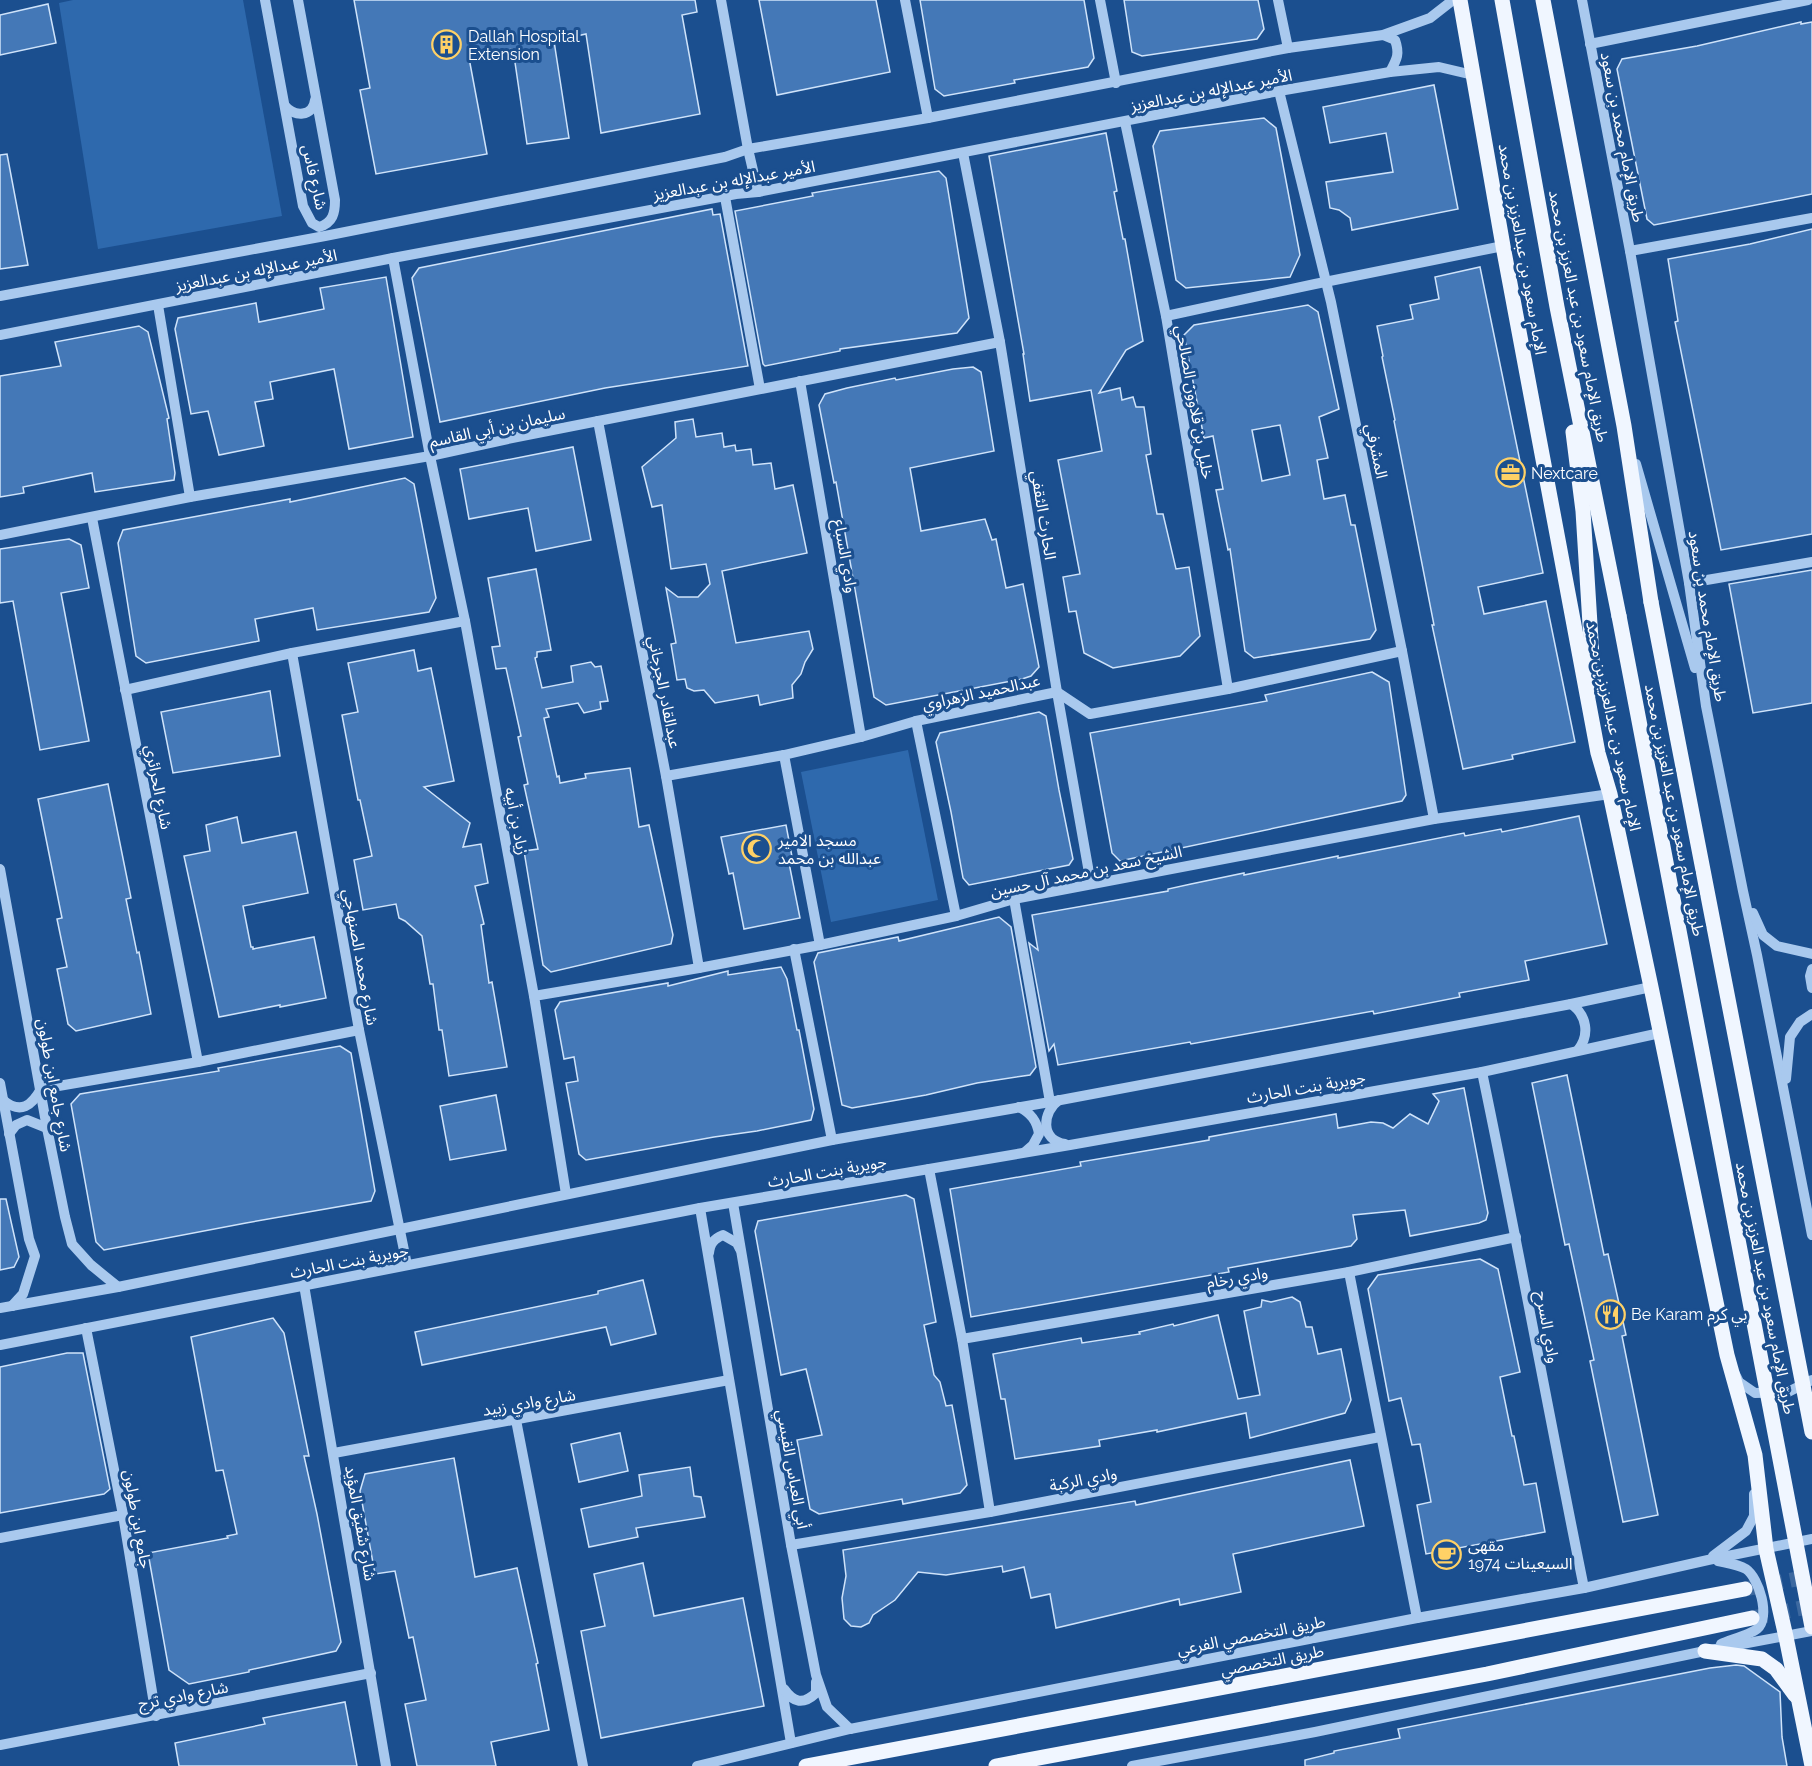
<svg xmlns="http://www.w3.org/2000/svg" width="1812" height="1766" font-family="Raleway,'Noto Sans Arabic',sans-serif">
<rect width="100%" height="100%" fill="#1b4f8f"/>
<g fill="#2e69ad">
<polygon points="73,0 243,0 282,216 98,249 59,3"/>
<polygon points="908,750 938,900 831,922 801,772"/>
</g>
<g fill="#4478b7" stroke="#cfe3fa" stroke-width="1.5" fill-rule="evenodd">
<polygon points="354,0 695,0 697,12 682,15 700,114 601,133 586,34 554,41 569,138 527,144 513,49 469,58 487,154 376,174 360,90 370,88"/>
<polygon points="759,0 876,0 890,72 777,95"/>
<polygon points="920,0 1084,0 1094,58 1088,67 1014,80 1015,83 944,96 935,89"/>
<polygon points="1124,0 1258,0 1264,29 1257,39 1142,56 1132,52"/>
<polygon points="48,4 56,43 0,55 0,15"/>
<polygon points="1801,22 1801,24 1812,22 1812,194 1654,225 1647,219 1617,69 1622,59 1697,46"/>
<polygon points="1434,85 1458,209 1352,230 1350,218 1339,210 1330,208 1326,182 1393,172 1386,133 1330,143 1323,107"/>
<polygon points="1264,118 1276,128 1300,255 1290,277 1186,288 1176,280 1153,146 1160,131"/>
<polygon points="1106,133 1117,191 1114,192 1123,239 1125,239 1143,341 1126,350 1099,393 1120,388 1122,400 1133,397 1136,407 1144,407 1151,454 1146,455 1157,514 1163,514 1176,569 1189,567 1200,636 1180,656 1113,668 1084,653 1076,611 1069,612 1063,577 1080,574 1058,460 1102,451 1091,390 1030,401 1023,354 1024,354 989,156"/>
<polygon points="7,154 28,265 0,269 0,155"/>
<polygon points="939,171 946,178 969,318 957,333 840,349 840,351 765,366 763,364 735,211 813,196 812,193"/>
<polygon points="712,209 713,215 720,214 748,366 605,388 440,422 412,278 419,268"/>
<polygon points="1812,229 1812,534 1721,550 1675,322 1678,321 1668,259 1750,244"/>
<polygon points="1480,267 1543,573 1478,587 1484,614 1546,601 1575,742 1512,755 1513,759 1463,769 1432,625 1434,625 1394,421 1395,420 1382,357 1383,356 1377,326 1413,319 1410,305 1439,299 1435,277"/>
<polygon points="386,277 413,437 349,449 334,369 270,382 273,399 255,402 264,446 219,455 208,411 191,414 175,329 178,318 256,303 259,322 324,309 320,288"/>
<path d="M1308,305L1318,312L1339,409L1319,417L1328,458L1317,460L1324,499L1345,495L1351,525H1355L1376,630L1370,639L1254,658L1245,651L1230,549L1228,550L1216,490L1223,489L1213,436L1204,438L1184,335L1194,325ZM1280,425L1290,475L1262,481L1252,430Z"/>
<polygon points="139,326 148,332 169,418 167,419 175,473 174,480 95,492 92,473 23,487 24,493 0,497 0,376 61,366 55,342"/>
<polygon points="973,367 981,372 994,451 910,468 921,531 985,519 992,540 996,539 1006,588 1023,584 1039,667 1031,676 1022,679 886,705 874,697 836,482 834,483 819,405 825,394 847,388 895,378 896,380 953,369"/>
<polygon points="693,419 696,437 722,433 724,447 735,445 736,451 751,449 753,465 771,463 775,489 793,485 807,553 722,571 736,643 809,631 813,649 805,662 801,674 792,685 793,698 760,705 758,695 715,703 704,690 694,691 687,688 685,679 677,680 671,644 676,643 666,588 678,597 698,597 710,584 706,564 671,569 662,505 652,507 642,467 676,438 675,422"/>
<polygon points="573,447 591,540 536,551 528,508 469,519 460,469"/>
<polygon points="405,478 414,484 436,598 429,612 317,630 313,608 255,619 259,641 146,663 136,656 118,543 123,530 290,499 290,502"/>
<polygon points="69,539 81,545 89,588 61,593 89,741 40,750 13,601 0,603 0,549"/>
<polygon points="536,569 551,650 537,652 537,657 535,658 542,688 573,682 571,666 591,662 595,667 601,666 608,701 600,702 601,709 584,713 578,703 546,709 549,717 544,718 557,777 559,776 560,783 586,778 585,774 630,768 639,827 649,825 673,935 671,944 551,972 543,965 524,851 538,849 524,785 528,784 518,737 521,736 506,668 496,669 492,647 500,646 488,578"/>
<polygon points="1812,570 1812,703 1753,713 1729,584"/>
<polygon points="414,650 418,671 431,668 454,781 424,787 470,823 463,847 481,844 488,883 475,886 484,924 481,925 489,983 492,982 507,1067 449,1076 442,1030 439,1030 433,984 430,984 422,936 405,921 399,918 396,904 363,910 354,860 372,856 360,800 358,800 342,715 358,712 348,663"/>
<polygon points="1372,672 1389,682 1406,795 1402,801 1120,861 1112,853 1090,733 1267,701 1265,695"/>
<polygon points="270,691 280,756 173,773 161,712"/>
<polygon points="1039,712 1046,716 1059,790 1073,859 1069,865 969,885 963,878 951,812 936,742 940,733"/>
<polygon points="108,784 131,898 126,899 137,953 139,952 151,1014 76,1031 68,1024 57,969 67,967 57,919 62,918 38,799"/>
<polygon points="1579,816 1607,944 1525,961 1529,980 1459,993 1460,997 1374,1014 1373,1011 1191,1044 1190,1042 1058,1065 1054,1044 1049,1051 1029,943 1038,950 1032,915 1168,891 1168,889 1191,884 1244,873 1244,875 1338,856 1338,858 1464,833 1465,836 1501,829 1502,832"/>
<polygon points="237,817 242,843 296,832 308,893 243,906 251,947 253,947 253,949 314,937 326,998 280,1007 280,1005 219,1017 184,856 210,851 206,825"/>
<polygon points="786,825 793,862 789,863 800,918 744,929 733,873 729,874 721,837"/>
<polygon points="999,917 1011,927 1036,1067 1030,1075 977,1083 926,1095 852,1108 842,1105 814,962 818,953 898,937 899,941"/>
<polygon points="781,967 787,979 797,1030 799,1030 814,1109 811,1120 757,1131 714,1137 586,1160 579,1154 566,1083 578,1081 574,1057 564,1059 555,1010 560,1002 668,983 668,986 728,971 728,975"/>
<polygon points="340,1046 351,1053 375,1191 371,1201 246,1223 104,1250 96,1242 71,1104 80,1094 219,1071 218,1068"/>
<polygon points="1567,1075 1604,1255 1608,1254 1626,1335 1622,1336 1658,1515 1623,1522 1590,1361 1594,1360 1569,1244 1565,1245 1532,1083"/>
<polygon points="1464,1088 1488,1213 1486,1220 1479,1223 1410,1236 1405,1210 1353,1215 1357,1239 1351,1246 1228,1268 1229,1272 971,1317 950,1189 1081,1166 1080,1162 1209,1140 1209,1137 1336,1114 1338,1128 1371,1122 1383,1123 1393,1128 1410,1114 1428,1124 1439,1101 1433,1094"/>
<polygon points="496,1095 506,1150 450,1160 440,1106"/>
<polygon points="906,1195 914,1199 936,1322 924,1325 934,1375 940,1382 946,1406 952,1405 967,1485 960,1493 903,1504 902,1499 819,1514 810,1509 797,1440 822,1435 806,1369 781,1375 755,1231 758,1221"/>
<polygon points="0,1199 6,1199 19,1257 14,1267 0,1270"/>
<polygon points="1480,1259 1498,1269 1520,1372 1500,1377 1512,1436 1514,1436 1524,1485 1536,1483 1545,1532 1426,1554 1417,1505 1431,1502 1420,1444 1412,1445 1401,1398 1389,1401 1368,1289 1378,1275"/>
<polygon points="643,1280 656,1334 611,1345 606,1327 422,1365 415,1332 598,1294 598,1291"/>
<polygon points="1292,1297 1300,1302 1306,1327 1312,1327 1318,1354 1341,1349 1351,1400 1345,1413 1250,1438 1246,1413 1157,1432 1157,1430 1099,1440 1100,1446 1015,1459 1005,1399 1001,1399 993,1354 1081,1338 1082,1343 1140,1334 1139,1332 1173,1324 1174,1326 1218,1315 1238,1399 1260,1395 1244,1311 1261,1307 1262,1300 1271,1302"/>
<polygon points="273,1318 284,1333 309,1456 304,1456 317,1514 341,1642 336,1651 249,1670 249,1672 189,1684 169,1670 148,1553 228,1538 227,1536 237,1534 223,1470 216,1471 191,1337"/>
<polygon points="67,1353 83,1353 110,1489 104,1494 0,1513 0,1367"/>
<polygon points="620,1433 628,1471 579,1482 571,1444"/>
<polygon points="454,1458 475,1577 517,1568 538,1663 536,1664 549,1730 491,1742 496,1766 417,1766 405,1704 426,1700 413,1637 409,1638 395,1571 375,1574 360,1491 365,1474"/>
<polygon points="1350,1460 1364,1526 1233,1554 1241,1592 1180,1605 1179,1599 1056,1628 1050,1594 1031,1598 1024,1567 1003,1572 1002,1566 946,1575 918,1572 895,1600 873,1615 869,1623 861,1627 851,1626 844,1619 842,1598 846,1576 843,1550 1135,1501 1136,1505"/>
<polygon points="690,1467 694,1496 701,1497 705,1517 636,1528 638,1537 589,1547 581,1509 642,1496 639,1475"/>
<polygon points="643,1563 654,1616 743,1598 764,1706 601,1738 581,1631 605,1626 594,1574"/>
<polygon points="1736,1665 1744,1666 1780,1692 1782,1737 1787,1766 1305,1766 1305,1760 1334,1753 1334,1751 1400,1738 1398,1729 1710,1668"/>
<polygon points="345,1702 357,1766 179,1766 175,1743 265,1724 263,1718"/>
</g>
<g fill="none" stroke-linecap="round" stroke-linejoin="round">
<g stroke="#3d69a0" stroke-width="15" stroke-dasharray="15 8" stroke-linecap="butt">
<polyline points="1745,1589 1812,1576"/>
<polyline points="1752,1618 1812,1606"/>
</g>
<g stroke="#a9c9ee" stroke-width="10">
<path d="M265,0L303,206L312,223L319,227C333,223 335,213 335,200L298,0"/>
<polyline points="721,0 748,149 758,192"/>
<polyline points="905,0 928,118"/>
<polyline points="1100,0 1116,83"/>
<polyline points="1278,0 1288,48"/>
<polyline points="1582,0 1630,251 1689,583 1706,706 1743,891 1757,955 1812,1235"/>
<path d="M1383,35L1395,40C1400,54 1397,59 1390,72"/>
<polyline points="1590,44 1808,0"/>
<polyline points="1279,91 1331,302 1402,651 1434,819"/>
<path d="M285,106C294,117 313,117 315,100"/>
<polyline points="1125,122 1166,316 1228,689"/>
<polyline points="963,153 1000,342 1057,692 1091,884"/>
<polyline points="725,197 760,389"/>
<polyline points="1630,251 1812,218"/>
<polyline points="393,258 430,456 465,621 534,996 566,1194"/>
<polyline points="0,296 325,236 725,157 748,149 928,118 1288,48 1383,35 1430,18 1453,0"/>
<polyline points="158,305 190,497"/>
<polyline points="1166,316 1315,284 1503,246"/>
<polyline points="0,335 393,258 736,194 758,192 1279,91 1390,72 1439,67 1473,75"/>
<polyline points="800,381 861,737"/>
<polyline points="598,421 666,776 699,968"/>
<polyline points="1636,464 1695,668"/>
<polyline points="92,518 198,1062"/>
<polyline points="0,535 190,497 430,456 517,437 1000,342"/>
<polyline points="1689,583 1812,562"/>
<polyline points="292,653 359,1030 407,1265"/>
<polyline points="125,690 292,653 465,621"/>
<polyline points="916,721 956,916"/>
<polyline points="784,755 820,945"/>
<polyline points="666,776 784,755 861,737 916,721 1057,692 1090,714 1228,689 1402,651"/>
<polyline points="0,869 47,1128 65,1217 72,1244 91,1265 118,1287"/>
<polyline points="1014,899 1050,1102"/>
<polyline points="1753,913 1763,935 1777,946 1812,954"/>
<polyline points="794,949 832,1140"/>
<polyline points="1812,969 1810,976 1812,988"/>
<polyline points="534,996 699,968 820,945 956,916 1014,899 1434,819 1610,794"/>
<path d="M1571,1004C1587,1015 1590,1035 1578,1050"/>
<path d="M1482,1072C1518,1244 1549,1416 1584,1588"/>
<polyline points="1786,1079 1790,1037 1800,1022 1812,1014"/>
<polyline points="0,1083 29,1239 35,1256 23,1294 12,1306"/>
<path d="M3,1100C21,1115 32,1105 41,1089L198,1062L359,1030"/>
<path d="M1059,1100C1042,1112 1040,1140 1065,1144"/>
<path d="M1019,1107C1031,1113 1037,1121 1039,1134L1033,1145L1025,1152"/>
<polyline points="9,1134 16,1125 27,1120 47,1128"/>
<polyline points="929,1169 962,1339 990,1512"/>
<polyline points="733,1203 791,1545 816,1675 827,1707 850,1729"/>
<polyline points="700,1208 791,1743"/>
<path d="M709,1253C710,1243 714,1239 723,1235L737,1243L740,1249"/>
<polyline points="1349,1272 1417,1618"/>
<polyline points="304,1285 386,1766"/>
<polyline points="0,1308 118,1287 832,1140 1050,1102 1571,1004 1651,987"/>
<polyline points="86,1328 123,1515 156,1716"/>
<polyline points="962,1339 1349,1272 1516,1237"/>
<polyline points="0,1345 700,1208 1070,1145 1482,1072 1660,1033"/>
<polyline points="1735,1374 1739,1382 1755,1393 1788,1392 1812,1380"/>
<polyline points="516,1420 583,1766"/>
<polyline points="334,1453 729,1380"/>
<polyline points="0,1538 123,1515"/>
<polyline points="791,1545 990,1512 1380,1437"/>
<polyline points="1713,1556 1746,1531 1754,1516 1754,1494"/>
<path d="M1718,1561C1727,1563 1737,1564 1746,1569C1759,1578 1771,1617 1757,1629C1751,1634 1730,1640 1721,1644"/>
<path d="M784,1689C794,1703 803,1705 816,1693V1682"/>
<polyline points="0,1745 371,1673"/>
<polyline points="697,1766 850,1729 1417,1618 1584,1588 1708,1560 1812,1539"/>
<polyline points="1132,1766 1315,1732 1705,1651 1812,1631"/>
</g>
<g stroke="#f0f6ff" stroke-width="15">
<polyline points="1460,0 1503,246 1598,753 1610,794 1651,987 1727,1355 1755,1455 1766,1549 1786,1637 1812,1766"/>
<polyline points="1502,0 1557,307 1619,616"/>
<polyline points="1543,0 1624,426 1651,602"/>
<polyline points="1573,432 1583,511 1594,689"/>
<polyline points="1705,1651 1762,1659 1776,1669 1795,1695"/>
<polyline points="806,1766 1745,1589"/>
<polyline points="996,1766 1487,1674 1752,1618"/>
</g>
<g stroke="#f0f6ff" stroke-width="15">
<polyline points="1651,602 1812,1432"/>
<polyline points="1619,616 1812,1627"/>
</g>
</g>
<defs>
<symbol id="building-ring" viewBox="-11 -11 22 22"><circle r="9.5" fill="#1b4f8f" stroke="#ffd166" stroke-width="1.5"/><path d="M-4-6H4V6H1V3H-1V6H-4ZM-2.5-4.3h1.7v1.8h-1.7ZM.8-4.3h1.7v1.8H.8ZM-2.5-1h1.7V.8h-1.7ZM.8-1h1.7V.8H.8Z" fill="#ffd166"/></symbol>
<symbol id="office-ring" viewBox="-11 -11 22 22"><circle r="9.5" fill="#1b4f8f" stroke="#ffd166" stroke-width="1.5"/><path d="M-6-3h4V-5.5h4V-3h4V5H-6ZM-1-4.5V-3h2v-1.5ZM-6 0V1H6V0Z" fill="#ffd166"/></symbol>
<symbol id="mosque-ring" viewBox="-11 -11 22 22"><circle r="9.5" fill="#1b4f8f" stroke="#ffd166" stroke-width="1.5"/><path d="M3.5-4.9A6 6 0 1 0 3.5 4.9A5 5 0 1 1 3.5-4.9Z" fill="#ffd166"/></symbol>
<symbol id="restaurant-ring" viewBox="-11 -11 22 22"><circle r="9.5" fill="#1b4f8f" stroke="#ffd166" stroke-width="1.5"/><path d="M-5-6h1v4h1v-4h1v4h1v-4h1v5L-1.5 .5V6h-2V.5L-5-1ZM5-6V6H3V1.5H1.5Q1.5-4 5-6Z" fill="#ffd166"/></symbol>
<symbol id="cafe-ring" viewBox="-11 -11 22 22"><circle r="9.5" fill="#1b4f8f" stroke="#ffd166" stroke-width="1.5"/><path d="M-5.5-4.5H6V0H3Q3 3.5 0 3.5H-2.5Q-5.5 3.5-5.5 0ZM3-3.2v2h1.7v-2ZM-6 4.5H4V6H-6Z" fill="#ffd166"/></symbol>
</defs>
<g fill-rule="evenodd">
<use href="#building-ring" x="430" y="28" width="33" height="33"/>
<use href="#office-ring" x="1494" y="456" width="33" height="33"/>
<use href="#mosque-ring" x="740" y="832" width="33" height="33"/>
<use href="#restaurant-ring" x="1594" y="1298" width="33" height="33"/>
<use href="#cafe-ring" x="1430" y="1538" width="33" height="33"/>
</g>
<g text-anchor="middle" stroke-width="6" stroke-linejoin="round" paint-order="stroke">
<g font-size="16" fill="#fff" stroke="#1b4f8f" text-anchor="start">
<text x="468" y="42">Dallah Hospital<tspan x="468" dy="18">Extension</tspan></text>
<text x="1531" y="479">Nextcare</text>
<text x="778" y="846">مسجد الامير<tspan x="778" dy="18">عبدالله بن محمد</tspan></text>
<text x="1631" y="1320">Be Karam بي كرم</text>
<text x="1468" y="1551">مقهى<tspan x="1468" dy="18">السيعينات 1974</tspan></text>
</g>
<g font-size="16" fill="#fff" stroke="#1b4f8f">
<text transform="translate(1211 90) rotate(-11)" y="6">الأمير عبدالإله بن عبدالعزيز</text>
<text transform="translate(1623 137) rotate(79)" y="6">طريق الإمام محمد بن سعود</text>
<text transform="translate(315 177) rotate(77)" y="6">شارع فاس</text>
<text transform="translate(734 180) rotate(-10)" y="6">الأمير عبدالإله بن عبدالعزيز</text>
<text transform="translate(1523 249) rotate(80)" y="6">الإمام سعود بن عبدالعزيز بن محمد</text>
<text transform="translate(256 270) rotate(-11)" y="6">الأمير عبدالإله بن عبدالعزيز</text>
<text transform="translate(1579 316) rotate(79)" y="6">طريق الإمام سعود بن عبد العزيز بن محمد</text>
<text transform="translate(1195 402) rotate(80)" y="6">خليل بن قلاوون الصالحي</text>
<text transform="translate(497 427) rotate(-12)" y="6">سليمان بن أبي القاسم</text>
<text transform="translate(1377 451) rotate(78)" y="6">المشرفي</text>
<text transform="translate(1044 515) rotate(81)" y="6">الحارث الثقفي</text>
<text transform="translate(846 556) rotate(80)" y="6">وادي السباع</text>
<text transform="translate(1708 616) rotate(81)" y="6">طريق الإمام محمد بن سعود</text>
<text transform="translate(665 692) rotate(79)" y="6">عبدالقادر الجرجاني</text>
<text transform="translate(981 692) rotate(-12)" y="6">عبدالحميد الزهراوي</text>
<text transform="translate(1614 726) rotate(78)" y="6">الإمام سعود بن عبدالعزيز بن محمد</text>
<text transform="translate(159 787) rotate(79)" y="6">شارع الحرائري</text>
<text transform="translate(1675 810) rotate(79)" y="6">طريق الإمام سعود بن عبد العزيز بن محمد</text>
<text transform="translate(517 821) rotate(79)" y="6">زياد بن أبيه</text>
<text transform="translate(1086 871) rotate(-12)" y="6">الشيخ سعد بن محمد آل حسين</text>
<text transform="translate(361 957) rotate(80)" y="6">شارع محمد الصنهاجي</text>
<text transform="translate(55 1085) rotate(80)" y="6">شارع جامع ابن طولون</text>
<text transform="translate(1306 1087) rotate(-10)" y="6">جويرية بنت الحارث</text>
<text transform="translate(827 1171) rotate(-10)" y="6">جويرية بنت الحارث</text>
<text transform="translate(349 1261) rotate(-11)" y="6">جويرية بنت الحارث</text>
<text transform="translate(1237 1277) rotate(-10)" y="6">وادي رخام</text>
<text transform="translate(1766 1288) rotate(79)" y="6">طريق الإمام سعود بن عبد العزيز بن محمد</text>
<text transform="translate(1548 1327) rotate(80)" y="6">وادي السرح</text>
<text transform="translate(529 1402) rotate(-10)" y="6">شارع وادي زبيد</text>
<text transform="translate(793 1469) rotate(80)" y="6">أبي العباس القيسي</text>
<text transform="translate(1083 1479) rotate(-11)" y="6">وادي الركبة</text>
<text transform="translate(138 1519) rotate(80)" y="6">جامع ابن طولون</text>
<text transform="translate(361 1523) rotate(80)" y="6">شارع شفيق المؤيد</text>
<text transform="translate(1251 1635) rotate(-11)" y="6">طريق التخصصي الفرعي</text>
<text transform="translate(1272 1660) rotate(-11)" y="6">طريق التخصصي</text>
<text transform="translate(183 1695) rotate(-11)" y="6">شارع وادي ترج</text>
</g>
</g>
</svg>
